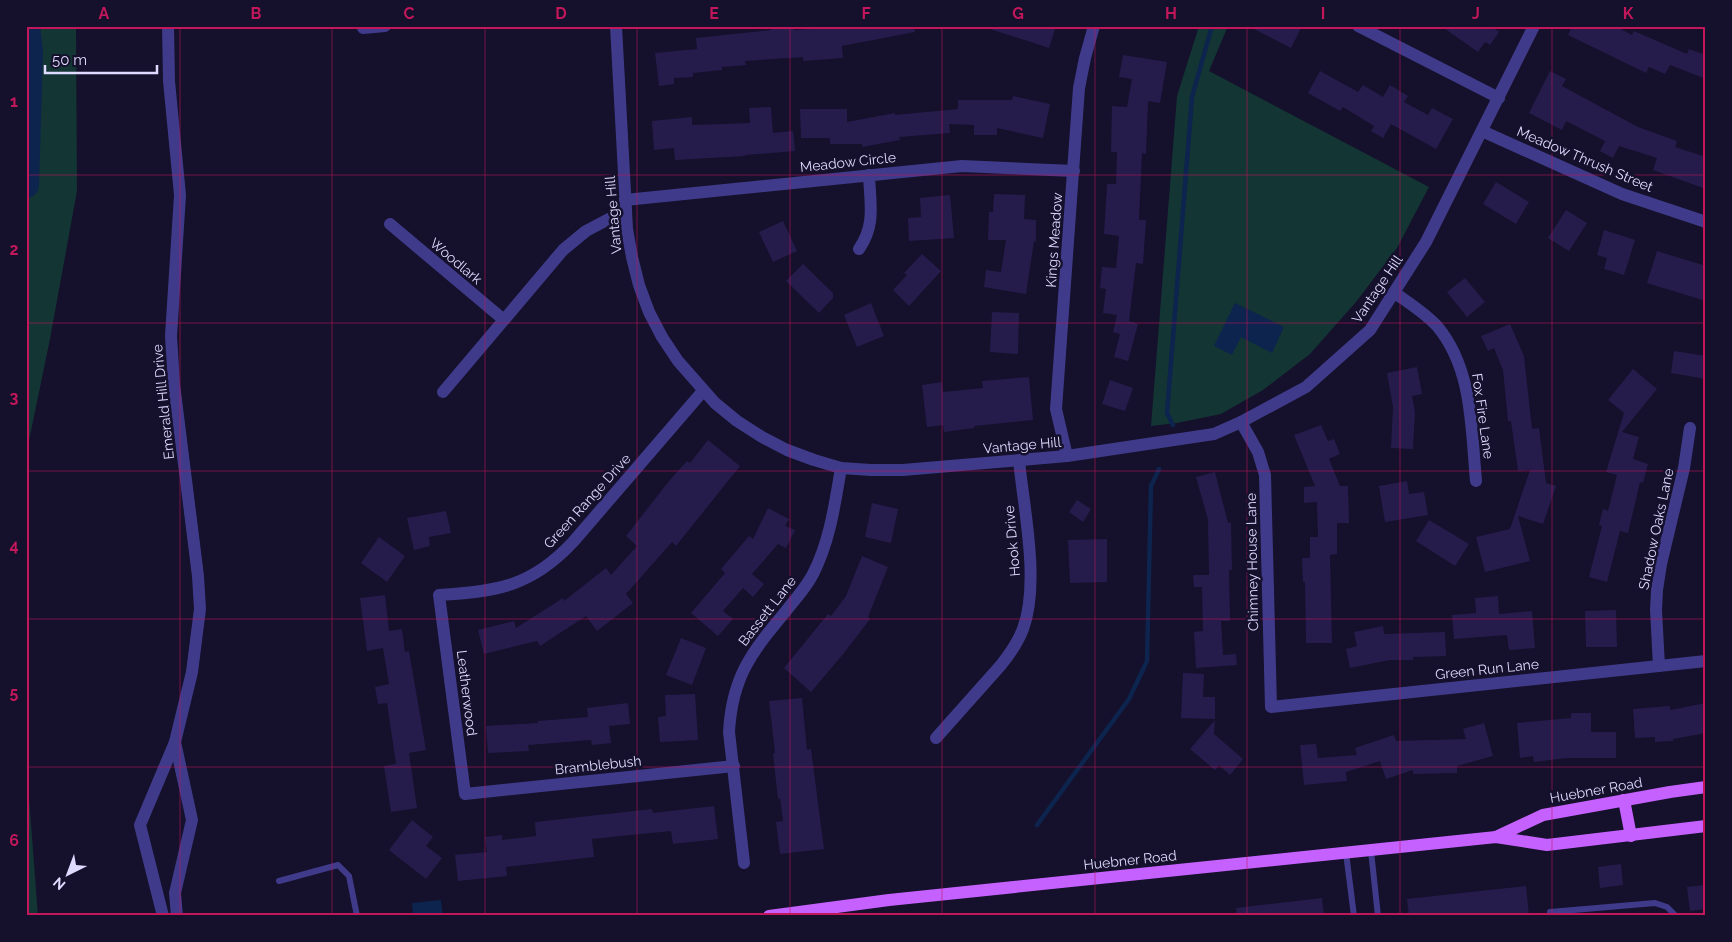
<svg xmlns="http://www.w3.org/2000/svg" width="1732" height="942" font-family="Raleway,sans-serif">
<rect width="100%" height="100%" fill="#15102b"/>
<g fill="#133534">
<polygon points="26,26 76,26 77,191 50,339 26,455"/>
<polygon points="1199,26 1228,26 1209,71 1429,187 1397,248 1356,302 1310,354 1263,390 1221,414 1177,423 1151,426 1177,96"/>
<polygon points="26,757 38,916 26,916"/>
</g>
<g fill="#0c244e">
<polygon points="1235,303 1284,327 1272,353 1241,337 1232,355 1214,346"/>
<polygon points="441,900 443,916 413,916 412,903"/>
</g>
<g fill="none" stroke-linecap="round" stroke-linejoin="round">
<g stroke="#0c244e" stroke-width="4.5">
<polyline points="1173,425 1167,413 1192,97 1212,26"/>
<polyline points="1037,825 1129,699 1147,661 1151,486 1159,469"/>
</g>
<polyline stroke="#0c244e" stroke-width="26" points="26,185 30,52 27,26"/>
</g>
<g fill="#261c4c">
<polygon points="771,26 793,26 794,30 828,28 828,26 914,26 915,32 842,46 843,58 803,61 803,57 745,61 746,65 722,67 722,70 693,73 693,77 674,78 674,84 659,86 655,53 697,49 696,38 771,30"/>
<polygon points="991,26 1056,26 1049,48 990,29"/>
<polygon points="1248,26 1302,26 1291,48"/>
<polygon points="1441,26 1491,26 1499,32 1490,45 1485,42 1478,52"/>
<polygon points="1572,26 1615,26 1632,35 1634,31 1687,54 1689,49 1706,55 1706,79 1670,65 1665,74 1649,67 1646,73 1568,35"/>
<polygon points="1123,55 1167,62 1160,103 1148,101 1146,154 1142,153 1139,220 1146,220 1143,264 1136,263 1129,321 1138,324 1128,361 1114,357 1120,334 1113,332 1117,315 1103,313 1106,289 1100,288 1102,267 1116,268 1119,236 1104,234 1107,184 1116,184 1117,152 1111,152 1112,106 1127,107 1132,79 1119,77"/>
<polygon points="1320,71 1358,92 1363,85 1383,97 1390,85 1408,96 1404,102 1428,115 1432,108 1453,119 1436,149 1391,124 1383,138 1371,131 1374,126 1343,107 1340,111 1308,93"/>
<polygon points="1550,71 1566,79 1562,86 1638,127 1677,141 1675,147 1706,157 1706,189 1653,170 1657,158 1619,146 1613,158 1600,151 1605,141 1566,121 1562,130 1529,113"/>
<polygon points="1013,96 1050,104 1043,138 997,128 997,135 974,135 974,125 949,124 950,133 899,137 900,140 862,147 862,144 830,144 830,138 801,138 800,109 847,109 847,122 895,113 895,115 958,109 958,100 1012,100"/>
<polygon points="771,107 773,133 793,131 795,151 745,155 745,156 675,160 674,148 654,150 652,121 692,117 692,125 750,123 749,108"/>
<polygon points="1496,182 1529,202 1516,224 1483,204"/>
<polygon points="994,194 1025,195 1024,219 1036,220 1036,242 1034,241 1026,294 984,287 986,270 1001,272 1006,240 988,240 989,212 993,212"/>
<polygon points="950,195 954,238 909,241 908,218 921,217 920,198"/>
<polygon points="1566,210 1587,223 1569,251 1548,238"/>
<polygon points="783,221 797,251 773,262 759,232"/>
<polygon points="1604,230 1635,240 1624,275 1604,269 1607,258 1597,255"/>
<polygon points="1657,251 1706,266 1706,301 1647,283"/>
<polygon points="922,254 941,271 909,306 893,290 907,275 904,273"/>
<polygon points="803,264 833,293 833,298 819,313 786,281"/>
<polygon points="1465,278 1485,302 1467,317 1447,292"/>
<polygon points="871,303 884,336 857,347 844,315"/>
<polygon points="992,312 1019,313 1018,354 990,352"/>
<polygon points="1510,324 1524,356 1532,429 1539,428 1546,483 1556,486 1543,524 1518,516 1530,561 1485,572 1476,537 1510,529 1530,470 1518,471 1511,421 1508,421 1503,370 1494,348 1488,351 1481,336"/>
<polygon points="1674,351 1706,356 1706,379 1671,373"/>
<polygon points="1417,367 1422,394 1412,396 1415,412 1413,449 1391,448 1393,407 1387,373"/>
<polygon points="1633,369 1657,389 1622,432 1639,437 1633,459 1648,464 1643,483 1640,482 1628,533 1620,531 1607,582 1589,577 1602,526 1599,525 1603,509 1608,511 1617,475 1606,472 1624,413 1608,400"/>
<polygon points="1029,377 1033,420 974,426 974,428 944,432 943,425 927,427 922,385 942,382 943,392 983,388 982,381"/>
<polygon points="1110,380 1133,388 1125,411 1102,404"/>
<polygon points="1321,425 1328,441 1334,439 1340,454 1329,459 1340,486 1348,486 1349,523 1337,523 1337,554 1330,555 1332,643 1306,643 1305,582 1303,582 1302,558 1310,558 1310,537 1318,537 1317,502 1304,503 1304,487 1315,486 1294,435"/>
<polygon points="708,440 740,466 676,546 672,542 626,594 633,603 597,631 586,616 540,646 537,641 484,654 478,630 514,621 516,628 563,598 564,601 606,568 611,575 637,546 626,536 669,481 687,461 690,463"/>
<polygon points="1215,472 1228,523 1231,523 1232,570 1229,570 1230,621 1221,621 1223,655 1236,654 1237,665 1196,668 1194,632 1203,631 1202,587 1194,587 1193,575 1209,575 1208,520 1196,477"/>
<polygon points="1407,481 1409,494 1424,492 1428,515 1385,522 1379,486"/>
<polygon points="1077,500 1091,509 1083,522 1069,512"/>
<polygon points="872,503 898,509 891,543 865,537"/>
<polygon points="768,508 789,519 785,526 795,530 786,548 778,544 752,574 764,584 753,597 743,588 723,611 733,619 718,636 691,613 725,573 721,569 749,536 753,539"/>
<polygon points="446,511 451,533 429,537 430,546 414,550 407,518"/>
<polygon points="1429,520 1469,544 1455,566 1416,541"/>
<polygon points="379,537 405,556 387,582 361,563"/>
<polygon points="1107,539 1107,582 1070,583 1068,540"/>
<polygon points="862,556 888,567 868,617 870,619 844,653 811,692 784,668 828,614 831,616 846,596"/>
<polygon points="385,595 389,631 402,629 405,652 409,651 426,750 409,753 417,808 391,812 384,766 396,764 387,703 378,704 375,687 389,684 383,648 367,651 360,598"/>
<polygon points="1498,596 1499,614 1532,611 1535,648 1509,650 1507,635 1454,639 1452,615 1476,613 1475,598"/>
<polygon points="1616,610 1617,647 1586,647 1585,611"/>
<polygon points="1383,626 1384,634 1445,632 1446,656 1413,657 1413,660 1390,660 1350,668 1346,649 1357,646 1354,632"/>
<polygon points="681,638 706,648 692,685 666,675"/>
<polygon points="1183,673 1204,674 1203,697 1215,697 1215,719 1181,718"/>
<polygon points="695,694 698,740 660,742 658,717 666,716 665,695"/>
<polygon points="802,698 807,750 811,749 824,849 780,854 776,822 783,821 780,798 778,799 773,754 775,753 769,701"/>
<polygon points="628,703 630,724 609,726 611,743 592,745 591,740 528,745 529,751 488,753 486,726 538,723 538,721 588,717 587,708"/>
<polygon points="1706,703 1706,733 1673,739 1673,741 1655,742 1655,737 1635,738 1633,709 1670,706 1670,710"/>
<polygon points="1571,713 1591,713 1591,732 1616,732 1616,758 1566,758 1534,762 1533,756 1520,758 1517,723 1571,718"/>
<polygon points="1215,720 1214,734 1243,759 1230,775 1219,765 1215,770 1190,749"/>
<polygon points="1484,723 1493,756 1457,766 1457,773 1413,774 1413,770 1386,779 1380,761 1346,772 1347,781 1304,785 1300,745 1316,744 1318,758 1357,755 1355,748 1394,735 1396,741 1466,739 1463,729"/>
<polygon points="714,806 718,839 673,844 671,831 592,839 594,857 506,867 507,876 458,881 455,855 487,852 485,837 502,835 502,840 536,836 535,822 652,809 653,813"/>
<polygon points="412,820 433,837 426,846 442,858 426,879 389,850"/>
<polygon points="1621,864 1623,885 1600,888 1598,867"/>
<polygon points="1706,885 1706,909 1690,911 1687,887"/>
<polygon points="1526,886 1529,916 1409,916 1407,899"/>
<polygon points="1322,898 1324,916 1237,916 1236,908"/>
</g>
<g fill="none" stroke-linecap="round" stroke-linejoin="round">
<g stroke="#3f3b8a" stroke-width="6">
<polyline points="1371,851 1378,916"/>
<polyline points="1346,853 1354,916"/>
<polyline points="279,881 338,865 349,876 357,916"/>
<polyline points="1550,912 1655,903 1667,907 1676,916"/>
</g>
<g stroke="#3f3b8a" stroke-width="12">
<polyline points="363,26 363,28 385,26"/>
<polyline points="616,26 627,229 632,257 639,285 649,312 662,337 678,361 715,403 737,421 762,437 787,450 814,460 841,468 871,470 903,470 1067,456 1214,434 1241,422 1306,387 1370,330 1426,242 1534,26"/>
<polyline points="1358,26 1499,98"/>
<polyline points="1482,131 1622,194 1706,222"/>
<polyline points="625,200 962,166 1074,171"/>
<polyline points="390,224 504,320"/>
<path d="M859,249C876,225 870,203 869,175"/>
<path d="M1395,293C1409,303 1425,313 1437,326C1473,369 1471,428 1476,481"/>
<path d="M703,391L573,542C532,586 497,592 439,595L465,794L734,766"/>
<polyline points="443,392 563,250 586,231 626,210"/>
<polyline points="1241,422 1258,452 1265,475 1271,707 1706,661"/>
<polyline points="1067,456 1056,409 1079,88 1085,58 1094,26"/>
<polyline points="1659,666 1656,610 1657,590 1661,564 1684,468 1690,428"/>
<path d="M936,738L1001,665C1009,655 1018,642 1023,629C1040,583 1024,510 1019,461"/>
<polyline points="175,742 192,820 175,893 177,916"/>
<path d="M744,863L729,732C732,676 752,652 786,611C795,599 806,588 813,574C830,541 835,503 841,468"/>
<polyline points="163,916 140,825 175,742 192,672 200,609 198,576 174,384 171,336 180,195 169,81 168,26"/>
</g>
<g stroke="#c561ff" stroke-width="12">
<polyline points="1624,800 1631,836"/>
<polyline points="1496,837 1543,815 1670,792 1706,787"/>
<polyline points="769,916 889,900 1496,837 1547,845 1706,826"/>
</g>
</g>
<path fill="none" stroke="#c2185b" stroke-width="1" stroke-opacity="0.55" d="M180,26V916M332,26V916M485,26V916M637,26V916M790,26V916M942,26V916M1095,26V916M1247,26V916M1400,26V916M1552,26V916M26,175H1706M26,323H1706M26,471H1706M26,619H1706M26,767H1706"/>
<g text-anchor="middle" stroke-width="5" stroke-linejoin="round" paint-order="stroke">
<g font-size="14" fill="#dfdaff" stroke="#15102b">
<text transform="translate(1585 159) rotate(23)" y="5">Meadow Thrush Street</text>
<text transform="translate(848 162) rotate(-6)" y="5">Meadow Circle</text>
<text transform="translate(613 215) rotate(-95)" y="5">Vantage Hill</text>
<text transform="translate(1054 240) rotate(-86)" y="5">Kings Meadow</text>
<text transform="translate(456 261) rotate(40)" y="5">Woodlark</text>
<text transform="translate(1377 289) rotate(-56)" y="5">Vantage Hill</text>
<text transform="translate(163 402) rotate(-96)" y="5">Emerald Hill Drive</text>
<text transform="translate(1483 416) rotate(82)" y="5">Fox Fire Lane</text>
<text transform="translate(1022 445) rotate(-5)" y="5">Vantage Hill</text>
<text transform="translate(587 501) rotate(-48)" y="5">Green Range Drive</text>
<text transform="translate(1656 529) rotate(-78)" y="5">Shadow Oaks Lane</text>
<text transform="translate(1012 541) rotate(-95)" y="5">Hook Drive</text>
<text transform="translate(1252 562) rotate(-91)" y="5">Chimney House Lane</text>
<text transform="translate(767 611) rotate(-52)" y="5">Bassett Lane</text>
<text transform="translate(1487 669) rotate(-6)" y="5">Green Run Lane</text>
<text transform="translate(467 693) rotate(83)" y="5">Leatherwood</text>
<text transform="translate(598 765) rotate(-6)" y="5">Bramblebush</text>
<text transform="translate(1596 790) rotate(-10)" y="5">Huebner Road</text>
<text transform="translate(1130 860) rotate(-6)" y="5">Huebner Road</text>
</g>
</g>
<rect width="1732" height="942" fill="none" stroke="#15102b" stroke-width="55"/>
<g transform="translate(68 874) rotate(222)" stroke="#15102b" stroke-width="4" paint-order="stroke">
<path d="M0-4L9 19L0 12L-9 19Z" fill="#dfdaff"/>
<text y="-8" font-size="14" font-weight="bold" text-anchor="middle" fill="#dfdaff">N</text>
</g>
<path d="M45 65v8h112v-8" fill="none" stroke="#dfdaff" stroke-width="2.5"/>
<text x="52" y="65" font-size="15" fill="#dfdaff" stroke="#15102b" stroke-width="4" paint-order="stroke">50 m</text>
<rect x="28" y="28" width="1676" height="886" fill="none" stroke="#c2185b" stroke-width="2"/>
<g font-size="16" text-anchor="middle" font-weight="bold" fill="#c2185b">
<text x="104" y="19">A</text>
<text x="256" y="19">B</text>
<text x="409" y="19">C</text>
<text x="561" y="19">D</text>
<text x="714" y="19">E</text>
<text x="866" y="19">F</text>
<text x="1018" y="19">G</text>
<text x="1171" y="19">H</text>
<text x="1323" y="19">I</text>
<text x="1476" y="19">J</text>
<text x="1628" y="19">K</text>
<text x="14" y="107">1</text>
<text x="14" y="255">2</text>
<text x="14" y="403">3</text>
<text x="14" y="551">4</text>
<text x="14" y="698">5</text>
<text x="14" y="846">6</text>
</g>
</svg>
